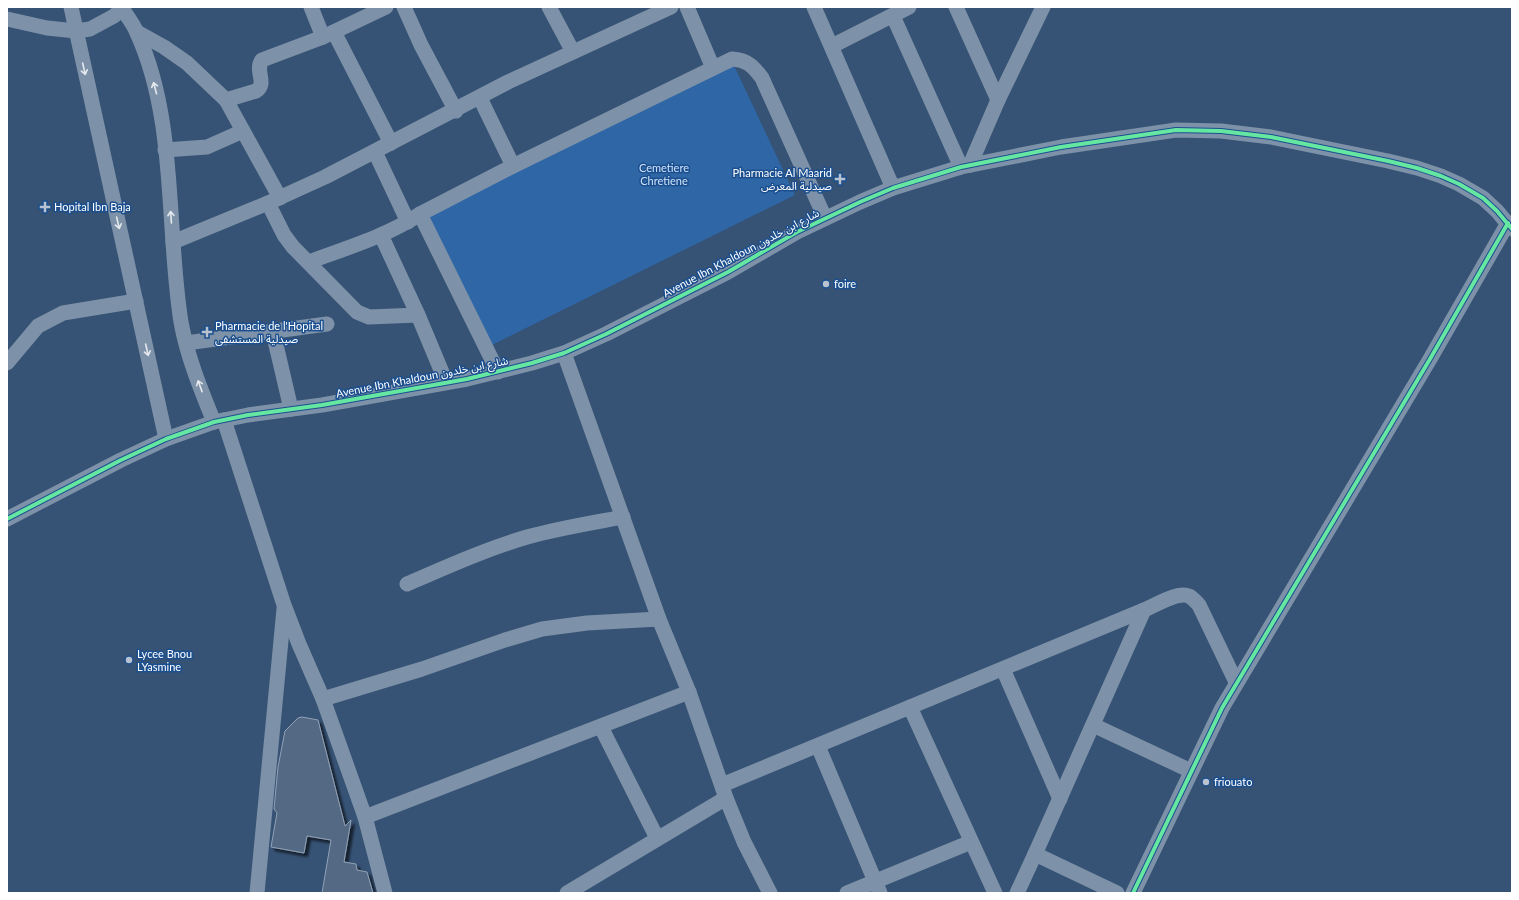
<svg xmlns="http://www.w3.org/2000/svg" width="1519" height="900" font-family="Lato,'Noto Sans Arabic',sans-serif">
<defs>
<filter id="shadow"><feDropShadow dx="3.5" dy="3.5" stdDeviation="1" flood-color="#0009"/></filter>
</defs>
<rect width="100%" height="100%" fill="#365274"/>
<polygon fill="#2f66a5" points="730,57 795,195 492,345 423,209"/>
<polygon fill="#526984" stroke="#92a2b6" filter="url(#shadow)" points="302,717 318,720 345,826 351,820 344,862 356,864 357,870 367,872 373,893 322,893 331,840 307,836 304,853 271,847 277,813 274,809 278,767 285,731 298,718"/>
<g fill="none" stroke-linecap="round" stroke-linejoin="round">
<g stroke="#7d92a8" stroke-width="15">
<polyline points="71,7 166,439"/>
<polyline points="311,7 323,37"/>
<polyline points="404,7 421,45 456,111"/>
<polyline points="549,7 573,52"/>
<polyline points="687,7 713,68"/>
<polyline points="814,7 893,188"/>
<polyline points="956,7 998,100"/>
<path d="M123,10C128,17 134,25 137,33C177,120 166,228 181,322C187,356 201,390 214,422"/>
<polyline points="893,16 961,167"/>
<polyline points="7,19 47,28 76,31 90,29 114,16 124,7"/>
<polyline points="137,32 164,47 187,63 226,100 280,198"/>
<polyline points="334,32 391,143"/>
<polyline points="832,46 909,7"/>
<polyline points="480,98 513,166"/>
<path d="M226,100L256,91C268,83 254,71 262,60L323,37L386,7"/>
<polyline points="165,150 207,147 243,131"/>
<polyline points="375,152 408,222"/>
<polyline points="970,165 998,100 1043,7"/>
<polyline points="268,203 284,235 293,247 357,312 369,317 418,315"/>
<polyline points="420,214 498,372"/>
<polyline points="381,235 418,315 446,382"/>
<polyline points="173,242 268,203 325,177 508,82 671,7"/>
<path d="M309,262C346,248 387,236 420,214L513,166L732,59C747,60 753,66 762,78L825,218"/>
<polyline points="273,332 291,409"/>
<polyline points="186,343 327,324"/>
<polyline points="564,353 659,619 689,692 726,798 744,842 770,893"/>
<polyline points="7,363 38,326 63,313 136,301"/>
<polyline points="224,420 284,605 299,644 323,699 365,817 385,893"/>
<polyline points="7,519 121,460 166,439 214,422 248,415 322,405 467,379 532,363 564,353 606,334 728,272 797,232 860,202 893,188 961,167 1061,147 1176,130 1221,131 1271,137 1388,161 1417,168 1441,176 1459,184 1483,198 1497,211 1512,229"/>
<path d="M407,584C446,567 486,549 527,537C559,528 591,523 623,517"/>
<polyline points="1003,669 1060,799"/>
<polyline points="323,699 422,669 505,640 542,629 587,623 659,619"/>
<polyline points="910,707 995,893"/>
<polyline points="1093,725 1191,771"/>
<polyline points="601,727 657,838"/>
<polyline points="818,746 880,893"/>
<path d="M722,785L1144,610C1156,605 1178,591 1189,596C1193,598 1196,602 1199,605L1236,682"/>
<polyline points="365,817 689,692"/>
<polyline points="1035,854 1117,893"/>
<polyline points="257,893 284,609"/>
<polyline points="567,893 726,798"/>
<polyline points="847,893 971,842"/>
<polyline points="1017,893 1035,854 1144,610"/>
<polyline points="1133,893 1222,708 1430,359 1508,223"/>
</g>
<defs>
<g id="cycleway">
<polyline points="7,519 121,460 166,439 214,422 248,415 322,405 467,379 532,363 564,353 606,334 728,272 797,232 860,202 893,188 961,167 1061,147 1176,130 1221,131 1271,137 1388,161 1417,168 1441,176 1459,184 1483,198 1497,211 1512,229"/>
<polyline points="1133,893 1222,708 1430,359 1508,223"/>
</g>
</defs>
<use href="#cycleway" stroke="#1b4f8f" stroke-width="6"/>
<use href="#cycleway" stroke="#66e7a1" stroke-width="4"/>
</g>
<defs><path id="oneway-shaft" d="M-6 0H5M1.5-3L5.5 0L1.5 3" fill="none" stroke-width="1.6" stroke-linecap="round" stroke-linejoin="round"/></defs>
<g stroke="#e5e9ee">
<use href="#oneway-shaft" transform="translate(84 69) rotate(77)"/>
<use href="#oneway-shaft" transform="translate(155 88) rotate(-105)"/>
<use href="#oneway-shaft" transform="translate(171 217) rotate(-94)"/>
<use href="#oneway-shaft" transform="translate(118 223) rotate(77)"/>
<use href="#oneway-shaft" transform="translate(147 350) rotate(77)"/>
<use href="#oneway-shaft" transform="translate(200 386) rotate(-110)"/>
</g>
<g fill="#b9c2ce" stroke="#1b4f8f" stroke-width="1.5">
<path d="M838 173h4v4h4v4h-4v4h-4v-4h-4v-4h4z"/>
<path d="M43 201h4v4h4v4h-4v4h-4v-4h-4v-4h4z"/>
<circle cx="826" cy="284" r="4"/>
<path d="M205 326h4v4h4v4h-4v4h-4v-4h-4v-4h4z"/>
<circle cx="129" cy="660" r="4"/>
<circle cx="1206" cy="782" r="4"/>
</g>
<g text-anchor="middle" stroke-width="3" stroke-linejoin="round" paint-order="stroke">
<g font-size="11" fill="#cfe3fa" stroke="#1b4f8f">
<text x="664" y="172">Cemetiere<tspan x="664" dy="13">Chretiene</tspan></text>
</g>
<g font-size="11" fill="#fff" stroke="#1b4f8f" text-anchor="start">
<text x="832" y="177" text-anchor="end">Pharmacie Al Maarid<tspan x="832" dy="13">صيدلية المعرض</tspan></text>
<text x="54" y="211">Hopital Ibn Baja</text>
<text x="834" y="288">foire</text>
<text x="215" y="330">Pharmacie de l'Hopital<tspan x="215" dy="13">صيدلية المستشفى</tspan></text>
<text x="137" y="658">Lycee Bnou<tspan x="137" dy="13">LYasmine</tspan></text>
<text x="1214" y="786">friouato</text>
</g>
<g font-size="11" fill="#fff" stroke="#1b4f8f">
<text transform="translate(741 253) rotate(-28)" y="4">Avenue Ibn Khaldoun شارع ابن خلدون</text>
<text transform="translate(422 377) rotate(-11)" y="4">Avenue Ibn Khaldoun شارع ابن خلدون</text>
</g>
</g>
<rect width="1519" height="900" fill="none" stroke="#ffffff" stroke-width="16"/>
</svg>
